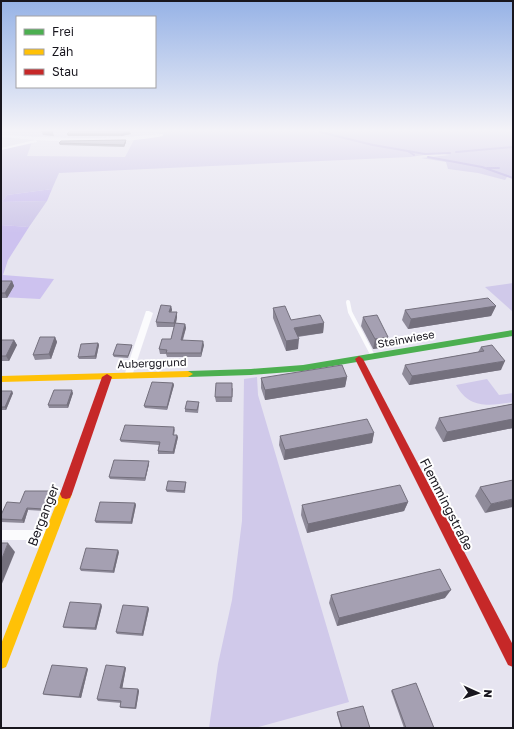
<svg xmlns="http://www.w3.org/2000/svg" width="514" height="729" font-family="'Golos Text',sans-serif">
<rect width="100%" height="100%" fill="#e6e4f0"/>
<g fill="#d0c9ea">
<polygon points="167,130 323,130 314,132 332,131 329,130 513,130 513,177 507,177 505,180 478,173 448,169 446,162 421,158 450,155 438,153 410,157 59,173 52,189 7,195 2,202 47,201 29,227 1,225 1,150 32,142 27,156 125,157 134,140 159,136 160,133"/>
<polygon points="513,283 513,312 485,287"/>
<polygon points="257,377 258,395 349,702 255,728 209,728 218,664 232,600 242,521 244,379"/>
<path d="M487,379L499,395L513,393V402C489,406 469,409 456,385Z"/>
</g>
<g fill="#cdc2ef">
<polygon points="52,189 47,201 2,202 7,195"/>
<polygon points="1,225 29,227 8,260 3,275 54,279 40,299 1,297"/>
</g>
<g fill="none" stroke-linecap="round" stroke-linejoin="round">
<g stroke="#bbafe3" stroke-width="2">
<polyline points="320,132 373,145 425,154 450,153"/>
<polyline points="408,151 414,155"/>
<polyline points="456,152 513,147"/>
<polyline points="428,157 482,167 513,178"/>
<polyline points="487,168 499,168"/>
</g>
<polyline stroke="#fbfbfd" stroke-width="4" points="348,302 350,312 373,356"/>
<g fill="#fbfbfd" fill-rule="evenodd">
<path d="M161,134H163V136C121,144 77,142 35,140L37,141V142L1,150V148L35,140L1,137V135C55,138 108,140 161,134Z"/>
<polygon points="146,311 149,311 153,313 132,376 128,379 124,376"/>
<polygon points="1,530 50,530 54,531 55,535 54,539 50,540 1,540"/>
</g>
<polygon fill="#4caf50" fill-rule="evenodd" points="513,330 513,336 303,371 251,375 188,377 183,374 188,371 251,369 303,365"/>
<g fill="#ffc107" fill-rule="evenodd">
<polygon points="188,371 193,374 188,377 1,382 1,376"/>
<polygon points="66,489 70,490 72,494 8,662 6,667 1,669 1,644 60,494 62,490"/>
</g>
<g fill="#c62828" fill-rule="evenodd">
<polygon points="359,356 363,359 513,645 513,667 508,665 355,359"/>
<polygon points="107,374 112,377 72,494 70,498 66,499 62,498 60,494 102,377"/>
</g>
</g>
<g fill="#8e8a99">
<polygon points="41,130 52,130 54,136 43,135"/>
<polygon points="70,131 131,134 121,136 68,136 67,134"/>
<polygon points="126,142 124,147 60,145 59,143"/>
<polygon points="1,281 12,281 14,286 7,298 1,298"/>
<polygon points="171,306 172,310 171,312 177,317 176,323 185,324 186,328 183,340 204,345 201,357 167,357 166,354 160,354 159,349 171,339 174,327 157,327 156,322"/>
<polygon points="496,306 491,316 408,329 402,320 405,310"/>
<polygon points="273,308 291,320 324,323 323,333 298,337 298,349 286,351 273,318"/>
<polygon points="363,317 386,347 373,349 361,326"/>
<polygon points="55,337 57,342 51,359 35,360 33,355"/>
<polygon points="1,340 14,340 17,345 9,361 1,361"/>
<polygon points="98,343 99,345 96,359 79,359 78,357"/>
<polygon points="132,345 132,347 128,358 114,357 113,355"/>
<polygon points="481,347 501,370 409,385 402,374 405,365 478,352"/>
<polygon points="347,377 345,387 265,400 261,388 261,378"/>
<polygon points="173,383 174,385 167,410 145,408 144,406"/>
<polygon points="233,388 232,402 216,402 215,397"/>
<polygon points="1,391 13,393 6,410 1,410"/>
<polygon points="73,393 68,408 49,408 48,405"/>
<polygon points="199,402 199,405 198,413 185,412 185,409"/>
<polygon points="513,404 513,428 443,442 435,428 439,418"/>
<polygon points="174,427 175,430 174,435 178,437 174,454 158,454 158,451 159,445 121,442 120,440"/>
<polygon points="374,433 372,443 284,460 279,445 280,436"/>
<polygon points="149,464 145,481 110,479 109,477"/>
<polygon points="513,480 485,513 475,496 480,487"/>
<polygon points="186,482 186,484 185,493 167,492 166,490"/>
<polygon points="50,491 51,494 45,511 28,510 24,523 1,522 1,515 20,503"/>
<polygon points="408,502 404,511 307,533 301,515 302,505"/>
<polygon points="135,503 136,505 132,524 96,523 95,521"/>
<polygon points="119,552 114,573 81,571 80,569"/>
<polygon points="331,595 445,598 337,626 329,603"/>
<polygon points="102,606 96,630 64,628 63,627"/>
<polygon points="148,607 149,609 143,636 117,634 116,632"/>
<polygon points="125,667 126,668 122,688 138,689 139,691 136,709 121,708 120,707 121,703 98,701 97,699"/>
<polygon points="88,669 81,698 45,695 43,694"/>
<polygon points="392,690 434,728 404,728 391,691"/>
<polygon points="337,712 370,728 341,728 337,714"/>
</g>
<g fill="#74707d">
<polygon points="130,132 131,134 121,136 121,134"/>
<polygon points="126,140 126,142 124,147 124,145"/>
<polygon points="12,281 14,286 7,298 5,293"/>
<polygon points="171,306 172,310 170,316 169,312"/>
<polygon points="496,306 491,316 408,329 411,319"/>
<polygon points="177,312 177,317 175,327 174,323"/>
<polygon points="324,323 323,333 293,337 294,328"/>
<polygon points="185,324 186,328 181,344 181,340"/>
<polygon points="55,337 57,342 51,359 49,354"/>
<polygon points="388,337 386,347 373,349 375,339"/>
<polygon points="299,339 298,349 286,351 286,341"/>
<polygon points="14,340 17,345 9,361 6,356"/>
<polygon points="203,341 204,345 201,357 201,353"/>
<polygon points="98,343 99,345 96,359 95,356"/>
<polygon points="505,361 501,370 409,385 412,376"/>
<polygon points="347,377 345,387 265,400 265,390"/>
<polygon points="173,383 174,385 167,410 167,407"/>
<polygon points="72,390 73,393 68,408 67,405"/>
<polygon points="12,391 13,393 6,410 5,407"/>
<polygon points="513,419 513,428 443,442 447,432"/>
<polygon points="374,433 372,443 284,460 285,450"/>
<polygon points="177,435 178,437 174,454 173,452"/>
<polygon points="149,461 149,464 145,481 145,478"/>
<polygon points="50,491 51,494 45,511 43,509"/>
<polygon points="513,499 513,507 485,513 491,504"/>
<polygon points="408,502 404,511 307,533 308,524"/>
<polygon points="135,503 136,505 132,524 131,522"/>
<polygon points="27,508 28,510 24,523 22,520"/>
<polygon points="8,543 15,552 1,586 1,561"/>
<polygon points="118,550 119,552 114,573 113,571"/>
<polygon points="451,590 445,598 337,626 339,618"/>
<polygon points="101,604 102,606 96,630 95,628"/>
<polygon points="148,607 149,609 143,636 142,634"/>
<polygon points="125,667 126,668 122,690 120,688"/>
<polygon points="87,668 88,669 81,698 79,697"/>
<polygon points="138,689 139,691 136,709 135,708"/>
</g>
<g fill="#a5a0b2" stroke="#74707d">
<polygon points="41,130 52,130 53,132 42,131"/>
<polygon points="70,131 130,132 121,134 67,134"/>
<polygon points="126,140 124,145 59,143 61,141"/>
<polygon points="1,281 12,281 5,293 1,293"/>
<polygon points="488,298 496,306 411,319 405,310"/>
<polygon points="161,305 171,306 169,312 177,312 174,323 156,322"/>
<polygon points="285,306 291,320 320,315 324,323 294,328 299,339 286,341 273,308"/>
<polygon points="377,315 388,337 375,339 363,317"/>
<polygon points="175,323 185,324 181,340 203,341 201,353 166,353 167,350 159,349 162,339 171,339"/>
<polygon points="40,337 55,337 49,354 33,355"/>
<polygon points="1,340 14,340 6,356 1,356"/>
<polygon points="98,343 95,356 78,357 81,344"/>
<polygon points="117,344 132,345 128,356 113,355"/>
<polygon points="492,345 505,361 412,376 405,365 484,351 481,347"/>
<polygon points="342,365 347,377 265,390 261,378"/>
<polygon points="152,382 173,383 167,407 144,406"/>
<polygon points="216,383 232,383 232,397 215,397"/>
<polygon points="54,390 72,390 67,405 48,405"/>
<polygon points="1,391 12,391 5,407 1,407"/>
<polygon points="187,401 199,402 197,410 185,409"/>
<polygon points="513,404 513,419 447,432 439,418"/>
<polygon points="367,419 374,433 285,450 280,436"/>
<polygon points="125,425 174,427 173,435 177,435 173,452 158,451 160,442 120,440"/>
<polygon points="114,460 149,461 145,478 109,477"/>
<polygon points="513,480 513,499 491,504 480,487"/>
<polygon points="168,481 186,482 184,491 166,490"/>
<polygon points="400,485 408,502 308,524 302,505"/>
<polygon points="25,491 50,491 43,509 27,508 22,520 1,519 1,515 7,502 20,503"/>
<polygon points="100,502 135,503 131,522 95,521"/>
<polygon points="1,543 8,543 1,561"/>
<polygon points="86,548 118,550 113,571 80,569"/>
<polygon points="440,569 451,590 339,618 331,595"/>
<polygon points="70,602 101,604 95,628 63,627"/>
<polygon points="123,605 148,607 142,634 116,632"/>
<polygon points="52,665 87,668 79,697 43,694"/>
<polygon points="106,665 125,667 120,688 138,689 135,708 120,707 121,701 97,699"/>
<polygon points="416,683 434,728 406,728 392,690"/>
<polygon points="363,706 370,728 342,728 337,712"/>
</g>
<linearGradient id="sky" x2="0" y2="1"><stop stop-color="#96b2e6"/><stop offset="0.56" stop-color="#f4f3f8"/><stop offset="1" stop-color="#f4f3f8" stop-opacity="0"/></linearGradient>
<rect width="514" height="233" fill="url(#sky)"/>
<g text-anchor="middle" stroke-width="4" stroke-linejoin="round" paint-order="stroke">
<g font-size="11" fill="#18161e" stroke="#fff">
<text transform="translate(406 339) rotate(-10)" y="4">Steinwiese</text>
<text transform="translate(152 363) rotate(-2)" y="4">Auberggrund</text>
</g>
<g font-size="13" fill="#18161e" stroke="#fff">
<text transform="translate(447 504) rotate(63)" y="5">Flemmingstraße</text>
<text transform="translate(43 515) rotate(-69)" y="5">Berganger</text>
</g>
</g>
<rect width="514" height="729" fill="none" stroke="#18161e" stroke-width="4"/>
<rect x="16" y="16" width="140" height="72" fill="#ffffff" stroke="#a3a2a5"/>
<rect x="24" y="29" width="20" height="6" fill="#4caf50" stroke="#a3a2a5"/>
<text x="52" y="36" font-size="12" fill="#18161e">Frei</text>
<rect x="24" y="49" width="20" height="6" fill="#ffc107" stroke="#a3a2a5"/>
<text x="52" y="56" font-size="12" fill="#18161e">Zäh</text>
<rect x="24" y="69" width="20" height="6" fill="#c62828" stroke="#a3a2a5"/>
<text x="52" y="76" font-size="12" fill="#18161e">Stau</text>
<g transform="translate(478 693) rotate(93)" stroke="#ffffff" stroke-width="3" paint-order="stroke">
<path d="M0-3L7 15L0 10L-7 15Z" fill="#18161e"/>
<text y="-6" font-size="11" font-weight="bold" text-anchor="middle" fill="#18161e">N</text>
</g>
</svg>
